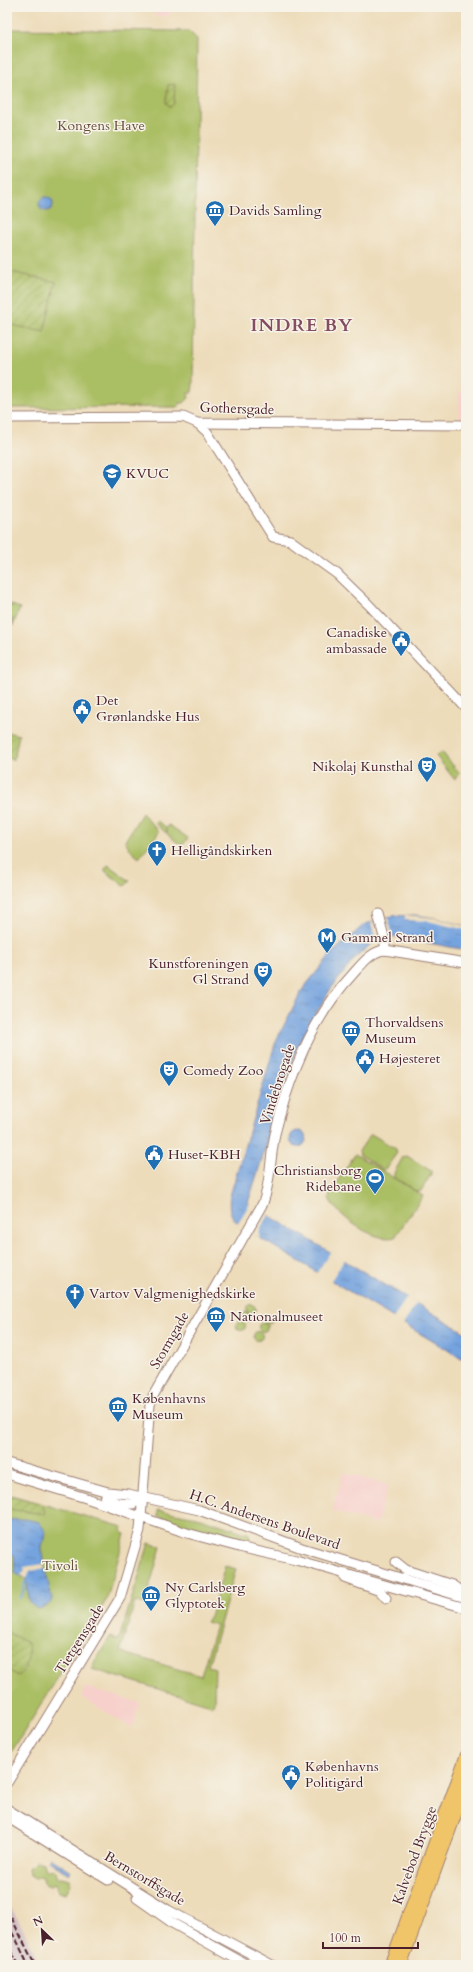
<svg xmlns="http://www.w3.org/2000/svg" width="473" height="1972" font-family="Cardo,serif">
<defs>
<pattern id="cemetery-stones" width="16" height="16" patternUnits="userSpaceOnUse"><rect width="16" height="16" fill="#aabe63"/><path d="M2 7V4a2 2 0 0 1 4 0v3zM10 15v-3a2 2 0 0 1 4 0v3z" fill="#8c9a52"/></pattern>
<pattern id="garden-furrows" width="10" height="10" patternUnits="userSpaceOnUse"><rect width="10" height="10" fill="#aabe63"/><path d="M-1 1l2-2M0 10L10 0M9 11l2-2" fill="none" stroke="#8c9a52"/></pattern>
<pattern id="water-ripples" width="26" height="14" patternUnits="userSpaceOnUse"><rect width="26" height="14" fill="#74a3de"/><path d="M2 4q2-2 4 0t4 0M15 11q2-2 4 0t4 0" fill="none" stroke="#6184b4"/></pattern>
</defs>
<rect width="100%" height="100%" fill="#f7f3e8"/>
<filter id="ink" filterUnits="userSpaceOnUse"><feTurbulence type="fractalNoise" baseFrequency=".025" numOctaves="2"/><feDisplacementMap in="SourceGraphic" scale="8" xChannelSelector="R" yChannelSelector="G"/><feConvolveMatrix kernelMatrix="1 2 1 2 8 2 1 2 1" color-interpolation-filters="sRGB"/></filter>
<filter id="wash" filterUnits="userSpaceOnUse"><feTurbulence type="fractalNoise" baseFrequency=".012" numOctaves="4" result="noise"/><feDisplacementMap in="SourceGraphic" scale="16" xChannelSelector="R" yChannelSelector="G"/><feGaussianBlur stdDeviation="0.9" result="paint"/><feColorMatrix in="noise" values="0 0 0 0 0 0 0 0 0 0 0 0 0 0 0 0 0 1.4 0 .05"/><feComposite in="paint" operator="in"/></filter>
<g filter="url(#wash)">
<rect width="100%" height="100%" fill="#eddcba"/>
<g fill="#f7d0cb">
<rect x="155" y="7" width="15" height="9"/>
<polygon points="463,386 466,386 466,418 459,418 459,392 463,392"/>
<polygon points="343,1472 388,1485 377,1524 332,1511"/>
<polygon points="85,1687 140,1703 132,1728 82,1697"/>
</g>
<polygon fill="#d2bec2" points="7,1901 23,1928 40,1965 7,1965"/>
<g fill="#aabe63" stroke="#7a6e47">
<polygon points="7,29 189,31 197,39 193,384 192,393 188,393 189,398 184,403 179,403 178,407 7,408"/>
<polygon points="442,752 460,774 454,779 436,756"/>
<polygon points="142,813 159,832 139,858 132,852 125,841"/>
<polygon points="157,821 167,828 169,825 188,838 182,846 167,834 167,829 166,833 155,823"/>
<polygon points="108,865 130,881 125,886 105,871 105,869"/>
<polygon points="370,1135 373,1135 396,1149 397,1153 386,1168 383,1170 360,1155 359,1151"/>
<path d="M355,1154L423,1196L395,1237C375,1243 341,1218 331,1202L329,1198L331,1191Z"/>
<polygon points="407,1156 431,1171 431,1174 421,1191 417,1192 394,1177 394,1173 403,1157"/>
<circle cx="251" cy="1309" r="4.5"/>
<circle cx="246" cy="1317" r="4.5"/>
<circle cx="268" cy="1319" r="4.5"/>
<circle cx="241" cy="1326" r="4.5"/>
<circle cx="263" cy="1327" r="4.5"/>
<circle cx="258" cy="1336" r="4.5"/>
<polygon points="7,1494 123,1527 122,1531 125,1534 107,1599 7,1759"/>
<polygon points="158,1510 197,1517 249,1534 250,1539 247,1541 206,1532 158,1516"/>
<polygon points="149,1543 161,1547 147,1595 146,1604 135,1602 120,1652 201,1676 216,1625 206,1622 211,1614 225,1566 236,1569 208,1666 215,1668 214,1703 211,1705 92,1669 93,1665 110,1637 119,1640"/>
<polygon points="36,1861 43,1863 45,1871 51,1869 56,1871 58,1879 62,1877 69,1879 71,1884 66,1893 58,1892 55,1884 50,1886 45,1884 42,1876 35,1878 30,1875 29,1868"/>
</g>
<polygon fill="url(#cemetery-stones)" stroke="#7a6e47" points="7,603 20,608 13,626 12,618 7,616"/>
<g fill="url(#garden-furrows)" stroke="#7a6e47">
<polygon points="175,84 174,104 170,107 166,103 168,85"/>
<polygon points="7,271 56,282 44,332 7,324"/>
<polygon points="7,732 19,735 14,760 7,758"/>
<polygon points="7,1494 43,1504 45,1514 7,1509"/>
<path d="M7,1632L28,1643C29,1654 29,1670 17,1676L7,1669V1659L10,1657L7,1648Z"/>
</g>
<g fill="url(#water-ripples)" stroke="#5f6184">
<circle cx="46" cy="204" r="7"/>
<path d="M415,915L435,918L466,926V950L392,936L377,939L355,958L330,990L298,1045L248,1203L466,1333V1361L248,1231C234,1222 227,1214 230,1196L276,1041L302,990L331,954L365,924L383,920L392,916Z"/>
<circle cx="298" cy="1139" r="8"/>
<path d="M26,1519L39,1522L46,1532L42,1546V1555L52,1599C50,1606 44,1608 37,1609L30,1603L26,1579L15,1573L14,1555L7,1551V1520Z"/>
<polygon points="50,1858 71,1871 69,1874 48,1861"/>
</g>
<g fill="#eddcba">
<polygon points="405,915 435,918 466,926 466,930 428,921 405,920"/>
<polygon points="388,918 393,936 376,940 371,923"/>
<polygon points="250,1203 269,1215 260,1230 259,1238 237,1225"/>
<polygon points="331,1251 345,1259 330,1282 316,1274"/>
<polygon points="407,1297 417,1303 403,1325 393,1319"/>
<polygon points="44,1564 45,1568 31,1571 25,1579 21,1575 25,1571 24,1567"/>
</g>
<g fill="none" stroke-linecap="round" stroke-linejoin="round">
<g stroke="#74a3de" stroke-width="2">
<polyline points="7,1563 10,1577"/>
<path d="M20,1598C25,1592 22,1586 26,1581"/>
</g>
</g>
</g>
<g filter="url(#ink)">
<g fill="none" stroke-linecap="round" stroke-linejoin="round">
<defs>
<g id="minor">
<polyline points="7,418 183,417 197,423 466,425"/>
<polyline points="197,423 207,432 273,537 290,540 337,574 369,605 466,708"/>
<polyline points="378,914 385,941 385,950"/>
<polyline points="7,1463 108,1492 128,1494 199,1510 302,1548 466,1598"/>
<polyline points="7,1474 86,1498 187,1533 239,1547 296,1560 466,1608"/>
<polyline points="105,1498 118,1503 133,1504 142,1497"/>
<polyline points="396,1562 406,1570 452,1585 466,1595"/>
<polyline points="345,1578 380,1591 386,1598"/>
<path d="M7,1783L120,1598L140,1530L150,1405L153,1396L263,1203C271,1181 270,1157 275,1134C289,1077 312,1018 352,975C361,965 371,951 385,950L466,963"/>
<polyline points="7,1809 168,1910 272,1965"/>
<polyline points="7,1817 108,1880"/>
<polyline points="137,1898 174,1924 247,1965"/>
</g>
<g id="major">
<polyline points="390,1965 466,1756"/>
<polyline points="401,1965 466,1786"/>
</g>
</defs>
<use href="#minor" stroke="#9c7e72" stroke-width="11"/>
<use href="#major" stroke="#9c7e72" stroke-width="13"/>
<use href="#minor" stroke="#fff" stroke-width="9"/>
<use href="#major" stroke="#f0c469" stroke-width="11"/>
<g stroke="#4a1f2b" stroke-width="2" stroke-dasharray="6 3" stroke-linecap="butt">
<polyline points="7,1909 35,1965"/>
<polyline points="7,1924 18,1943 28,1965"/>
<polyline points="7,1944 18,1965"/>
<polyline points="7,1959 10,1965"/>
</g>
</g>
</g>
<defs>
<symbol id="museum-pin" viewBox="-11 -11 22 30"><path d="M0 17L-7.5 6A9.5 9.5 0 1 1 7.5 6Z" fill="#1f6fb2" stroke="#f7f3e8"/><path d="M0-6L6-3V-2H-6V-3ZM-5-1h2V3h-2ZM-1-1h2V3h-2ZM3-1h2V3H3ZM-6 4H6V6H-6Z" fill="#fff"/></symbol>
<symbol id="university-pin" viewBox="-11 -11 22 30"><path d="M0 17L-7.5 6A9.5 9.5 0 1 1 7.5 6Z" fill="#1f6fb2" stroke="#f7f3e8"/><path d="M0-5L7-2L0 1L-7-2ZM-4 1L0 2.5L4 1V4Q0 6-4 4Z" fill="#fff"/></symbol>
<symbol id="civic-pin" viewBox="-11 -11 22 30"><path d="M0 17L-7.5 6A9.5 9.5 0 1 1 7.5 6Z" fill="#1f6fb2" stroke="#f7f3e8"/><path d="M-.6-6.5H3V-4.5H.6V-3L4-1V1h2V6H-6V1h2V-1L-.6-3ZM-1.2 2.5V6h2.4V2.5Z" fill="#fff"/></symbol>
<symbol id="theatre-pin" viewBox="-11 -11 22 30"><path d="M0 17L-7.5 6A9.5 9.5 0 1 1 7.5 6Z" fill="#1f6fb2" stroke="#f7f3e8"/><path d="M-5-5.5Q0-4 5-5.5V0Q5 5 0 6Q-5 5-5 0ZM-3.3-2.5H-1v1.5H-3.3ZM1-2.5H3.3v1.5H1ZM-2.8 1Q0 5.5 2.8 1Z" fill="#fff"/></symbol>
<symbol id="church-pin" viewBox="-11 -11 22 30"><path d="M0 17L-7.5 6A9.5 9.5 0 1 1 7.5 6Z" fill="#1f6fb2" stroke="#f7f3e8"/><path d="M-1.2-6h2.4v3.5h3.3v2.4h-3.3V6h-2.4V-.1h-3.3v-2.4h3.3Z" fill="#fff"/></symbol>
<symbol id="metro-pin" viewBox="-11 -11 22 30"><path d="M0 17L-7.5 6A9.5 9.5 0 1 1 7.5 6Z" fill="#1f6fb2" stroke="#f7f3e8"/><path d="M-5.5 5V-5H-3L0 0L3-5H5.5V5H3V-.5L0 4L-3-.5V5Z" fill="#fff"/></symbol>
<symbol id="stadium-pin" viewBox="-11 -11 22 30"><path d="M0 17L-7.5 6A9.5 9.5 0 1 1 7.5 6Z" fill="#1f6fb2" stroke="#f7f3e8"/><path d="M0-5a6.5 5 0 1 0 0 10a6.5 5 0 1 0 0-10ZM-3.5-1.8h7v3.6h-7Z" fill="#fff"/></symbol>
</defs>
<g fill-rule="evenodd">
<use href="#museum-pin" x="204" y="199" width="22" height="30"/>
<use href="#university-pin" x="101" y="462" width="22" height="30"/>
<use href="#civic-pin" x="390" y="629" width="22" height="30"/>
<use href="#civic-pin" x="71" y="697" width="22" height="30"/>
<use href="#theatre-pin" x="416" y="755" width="22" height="30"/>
<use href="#church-pin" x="146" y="839" width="22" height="30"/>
<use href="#metro-pin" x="316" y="926" width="22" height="30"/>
<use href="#theatre-pin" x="252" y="960" width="22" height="30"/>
<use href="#museum-pin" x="340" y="1019" width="22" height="30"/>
<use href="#civic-pin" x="354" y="1047" width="22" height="30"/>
<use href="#theatre-pin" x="158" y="1059" width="22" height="30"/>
<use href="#civic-pin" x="143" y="1143" width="22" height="30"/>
<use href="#stadium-pin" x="364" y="1167" width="22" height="30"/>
<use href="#church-pin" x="64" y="1282" width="22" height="30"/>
<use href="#museum-pin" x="205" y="1305" width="22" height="30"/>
<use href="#museum-pin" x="107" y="1395" width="22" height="30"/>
<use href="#museum-pin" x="140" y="1584" width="22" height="30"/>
<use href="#civic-pin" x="280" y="1763" width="22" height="30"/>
</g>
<g text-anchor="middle" stroke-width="3" stroke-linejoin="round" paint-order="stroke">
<g font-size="14" fill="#674f3c" stroke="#f7f3e8">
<text x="101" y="130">Kongens Have</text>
<text x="60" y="1570">Tivoli</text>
</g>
<g font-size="14" fill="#4a1f2b" stroke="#f7f3e8" text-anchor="start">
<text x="229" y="215">Davids Samling</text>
<text x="126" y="478">KVUC</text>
<text x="387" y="637" text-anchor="end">Canadiske<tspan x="387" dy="16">ambassade</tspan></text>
<text x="96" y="705">Det<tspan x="96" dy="16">Grønlandske Hus</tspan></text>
<text x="413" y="771" text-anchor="end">Nikolaj Kunsthal</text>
<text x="171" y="855">Helligåndskirken</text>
<text x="341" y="942">Gammel Strand</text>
<text x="249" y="968" text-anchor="end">Kunstforeningen<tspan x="249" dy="16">Gl Strand</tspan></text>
<text x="365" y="1027">Thorvaldsens<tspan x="365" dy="16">Museum</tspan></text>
<text x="379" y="1063">Højesteret</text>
<text x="183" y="1075">Comedy Zoo</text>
<text x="168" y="1159">Huset-KBH</text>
<text x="361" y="1175" text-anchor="end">Christiansborg<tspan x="361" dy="16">Ridebane</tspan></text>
<text x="89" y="1298">Vartov Valgmenighedskirke</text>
<text x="230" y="1321">Nationalmuseet</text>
<text x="132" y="1403">Københavns<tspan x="132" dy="16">Museum</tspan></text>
<text x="165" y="1592">Ny Carlsberg<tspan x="165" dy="16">Glyptotek</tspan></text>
<text x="305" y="1771">Københavns<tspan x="305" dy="16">Politigård</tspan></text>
</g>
<g font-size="14" fill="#4a1f2b" stroke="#f7f3e8">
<text transform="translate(237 408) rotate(2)" y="5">Gothersgade</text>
<text transform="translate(277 1084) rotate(-72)" y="5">Vindebrogade</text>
<text transform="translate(169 1340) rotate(-60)" y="5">Stormgade</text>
<text transform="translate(265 1519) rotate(19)" y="5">H.C. Andersens Boulevard</text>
<text transform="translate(79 1639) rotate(-58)" y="5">Tietgensgade</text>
<text transform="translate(414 1855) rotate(-70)" y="5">Kalvebod Brygge</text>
<text transform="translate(145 1878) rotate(31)" y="5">Bernstorffsgade</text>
</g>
<g font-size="18" font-weight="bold" letter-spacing="1" fill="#844d61" stroke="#f7f3e8">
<text x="302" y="331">INDRE BY</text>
</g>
</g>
<rect width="473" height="1972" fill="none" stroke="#f7f3e8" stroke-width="24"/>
<g transform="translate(42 1930) rotate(335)" stroke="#f7f3e8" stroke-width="3" paint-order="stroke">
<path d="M0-3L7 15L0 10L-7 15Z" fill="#4a1f2b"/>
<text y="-6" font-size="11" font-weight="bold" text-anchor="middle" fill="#4a1f2b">N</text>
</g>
<path d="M323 1942v6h95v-6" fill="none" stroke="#4a1f2b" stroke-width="2"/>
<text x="329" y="1942" font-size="12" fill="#4a1f2b" stroke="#f7f3e8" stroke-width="3" paint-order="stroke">100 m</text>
</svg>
